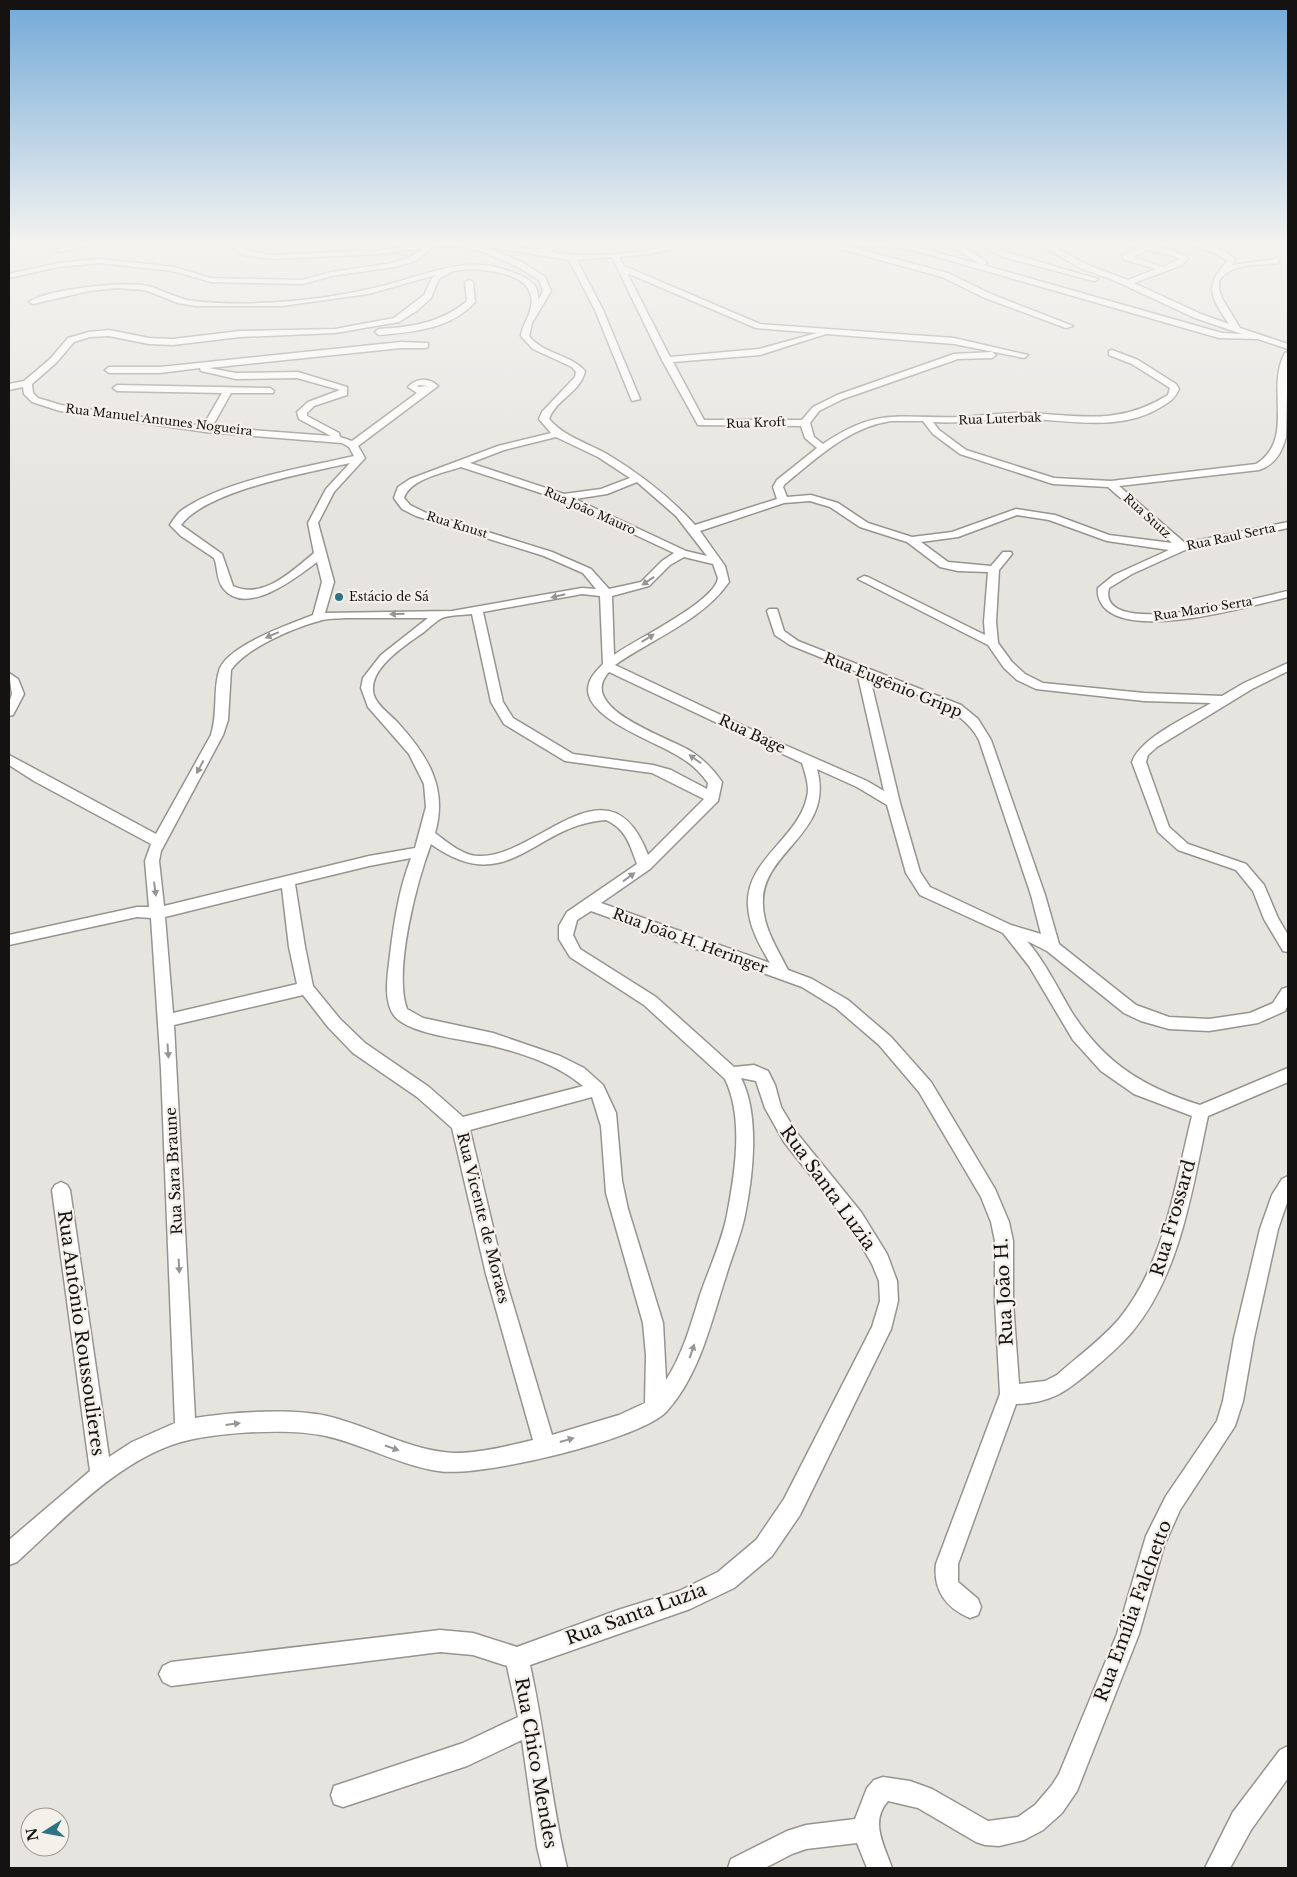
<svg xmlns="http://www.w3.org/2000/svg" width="1297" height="1877" font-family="'Libre Baskerville',serif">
<rect width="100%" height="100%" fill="#e6e4de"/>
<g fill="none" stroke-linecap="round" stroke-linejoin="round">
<defs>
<g id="minor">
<polygon points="85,242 100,242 60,252 56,250"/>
<path d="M226,242H235L249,251L272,255L380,250L438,242H461L488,248L522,262L545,277L551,291L532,323L529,336C543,354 570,354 585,371C581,392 556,399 549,419C565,437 585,442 607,454C640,474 669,496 695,525L777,499L773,487L777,480L817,448L805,438L801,426L698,425L662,360L612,257L577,260L603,310L640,399L632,401L595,310L569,260L491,247H488V243L539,250L562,242H573L549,252C585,258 627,255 663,247V242H671L669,250L649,254L619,257L624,266L760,324L954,338L1028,355L1024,358L954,344L826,334L760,355L673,362L704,420H802L813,407L837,395L954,354L992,352L996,355L992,358L958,359L843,399L819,411L810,423L814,437L823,444C878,406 900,419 961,417C983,416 1006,412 1029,413C1084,416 1119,425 1168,395L1170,388L1132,364L1109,355V351L1112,350L1138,360L1176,384L1179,389C1175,399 1169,402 1161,407C1118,434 1064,418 1018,419C989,419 962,424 933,422L939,430L966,450L1054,478L1111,481L1256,464C1296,439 1265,389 1285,353L1288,352L1286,437C1282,452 1275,465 1259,470L1119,486L1185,543L1288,522V528L1185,550L1132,574L1109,588C1095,643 1267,595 1288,591V597C1250,606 1131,641 1103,606C1099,600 1097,595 1098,588L1114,575L1169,550L1107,541L1049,520L1017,515L958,537L921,542L948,562L991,566L1003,552H1011L1012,554L999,570L996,622L998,643L1012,662L1025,674L1043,683L1144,693L1222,696L1244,683L1288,663V671L1252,689L1157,747L1148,755L1146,762L1169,827L1188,844L1246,864L1264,885L1278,918L1288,935V952L1283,951L1264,919L1253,891L1236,870L1178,850L1158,832L1132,762C1141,737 1188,717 1211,703L1144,701L1036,689L1017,680L1004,668L988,645L858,579L864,576L868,577L985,635L984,622L988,572L958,571L940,567L907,542L860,527L830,507L810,501L784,503L700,531L725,566L729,582C702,621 653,638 615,665L778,742L867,781L884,791L857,672L790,645L775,635L767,611L769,609H777L784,631L798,641L961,705L978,719L991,740L1045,895L1059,944L1136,1005L1169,1017L1209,1019L1250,1013L1273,1003L1282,989L1288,987V1005L1285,1011L1258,1023L1209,1031L1169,1029L1141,1021L1124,1013L1047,951L1027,941C1045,962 1057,987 1071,1011C1104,1063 1143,1087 1200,1105L1288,1068V1082L1208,1116C1192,1189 1181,1273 1132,1332C1120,1346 1107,1357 1093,1369C1067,1391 1052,1403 1016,1404L958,1564V1582L978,1599L981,1607L978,1615L970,1618C946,1608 933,1590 936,1564L1000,1394L995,1302V1241L991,1222L981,1197L919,1092L879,1045L836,1008L802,987L591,911L577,920L573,935L580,949L656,997L734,1067L754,1065L768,1071L775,1085L781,1107L796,1132L861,1212L887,1254L897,1281L898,1301L891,1329L800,1515L772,1556L734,1588L690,1609L530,1665C545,1732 551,1801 567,1868H542L537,1847L522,1740L467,1766L343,1807L334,1804L331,1795L334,1786L463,1743L518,1717L507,1666L473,1655L440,1652L171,1686L163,1682L159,1674L163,1666L171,1662L440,1630L473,1633L517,1647L618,1610L679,1591L718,1572L756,1540L784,1499L872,1327L880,1301L879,1281L872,1264L849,1224L784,1142L765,1108L756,1081L741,1078C760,1115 753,1175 745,1215C741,1235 732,1256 726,1276C711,1322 700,1374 667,1411C641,1440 478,1478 438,1471C399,1465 365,1445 326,1436C290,1428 225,1432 189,1440C124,1454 64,1519 17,1562L9,1565V1540L90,1471L52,1190L55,1185L61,1182L67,1185L70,1190L109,1457L132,1442L175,1423L161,1069L151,918L137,917L9,945V935L137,907H149L145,861L151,844L34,781L9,765V755L156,834L211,735C218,712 213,690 219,671C226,646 290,624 313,615L322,582L317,562C297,577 246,618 223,588C216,579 218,567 214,558L181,536L170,525C173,520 177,514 182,510C225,480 303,468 354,456L349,447L342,443L206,432L60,411L32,402L24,394L23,387L9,390V384L24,381L50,359L68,338L89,332L109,330L149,338L173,339L240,331L335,329L394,318L424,295L432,278L436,275L368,294L282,306H195L178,303L145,290L117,288L89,291L33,304L29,302C47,289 125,281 148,286C164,290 178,300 194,301C238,306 284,303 327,297C347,294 367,290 386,285C435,272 472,252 521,276C534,282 539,287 538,301L543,291L539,280L516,266L483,252L459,246L433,247L416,261L394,267L332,276L302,284L211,282L173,271L100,263L58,267L9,278V274L58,263L100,259L174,267L211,278L302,280L332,272L393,263L410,257L424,248L380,254L272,259L244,255ZM468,269C496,270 543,276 529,314C526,322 522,327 521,336L533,349L572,367L576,372L575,377L542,412L539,419L551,433L498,446L410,479L398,487L394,498L402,509L416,516L544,556L583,573L596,589L582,588L452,611L325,613L334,582L318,523L334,492L365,458L358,446L438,386C429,377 416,378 408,387L417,393L352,441L340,437L339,433L307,416V413L314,406L347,395V387L298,372L236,373L209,368L401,348H425L428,347V343L401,342L160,367H109L105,370L109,373H160L200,368L201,371L236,379L297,378L340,390L308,402L297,412L299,419L331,436L212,427L231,393H273L274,391L270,388L117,385L113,388L117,391L222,393L203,426L61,405L38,398L33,393L32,384L56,363L74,342L90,337L109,336L149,344L173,345L240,337L335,333L399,322L418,310L431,298L439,279L453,271ZM627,273L756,328L817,333L759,349L670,357ZM419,385L428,386L417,387ZM891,421H923L933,434L960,454L1053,484L1108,487L1172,543L1109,535L1055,515L1016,509L952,532L912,537L868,523L838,503L811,495L787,497L783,487L785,484C817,458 849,427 891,421ZM556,437L598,457L630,478L601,489L564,494L470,463L504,450ZM350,463L326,489L308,523L314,553C292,571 263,600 233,586L222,554L181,525C207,490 307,473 350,463ZM461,467L559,499L674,553L662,561L641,582L609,589L591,569L552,552L424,512L410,505L404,498C410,479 443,473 461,467ZM637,482L676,516L707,556L686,551L575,499L607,494ZM684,557L713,564L718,578C715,602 636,639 614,655L612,596L649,586L670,565ZM582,594L600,596L603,664C596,671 588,679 588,690C589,721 661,743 683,759C693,765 701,773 708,783L707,789L671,770L653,765L573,754L513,718L503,702L483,612ZM472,614L491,702L504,724L565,761L652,773L704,799L648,855C609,753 538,858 479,856C463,856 447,842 435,833C448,788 428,756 398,723C391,715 380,708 375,698C363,671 406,645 424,632C429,628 436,621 442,618C449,615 463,615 472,614ZM346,618H428L381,655L363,678L361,688L368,707L409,754L424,784L426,807L415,848L369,856L164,906L159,861L161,851L223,735L228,720L231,670C246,648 293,628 319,621C327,618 337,619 346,618ZM609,672L802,763C805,773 810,786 807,797C798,839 745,860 748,906C749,927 760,946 770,963L601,903L650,869L718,801L722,782C714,770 704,760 692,752C669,737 575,709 609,672ZM870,678C907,692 960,703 979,740L1031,895L1041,934L1011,925L930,887L920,872L900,803ZM817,769L857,787L887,805L906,873L920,895L1003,933L1029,966L1073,1040L1101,1071L1134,1094L1192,1116C1175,1184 1165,1263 1119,1319C1101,1340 1077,1357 1057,1375L1045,1381L1019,1384L1013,1302V1241L1009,1222L995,1189L931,1082L891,1037L848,1000L812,979L788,970C778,950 764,929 763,906C759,851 835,835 817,769ZM606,820C626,829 630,845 637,864L567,912L559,926V939L570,957L644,1005L725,1079C744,1118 735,1173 727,1215C722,1241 709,1269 700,1295C691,1324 683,1354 666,1380L663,1323L628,1209L622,1181L616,1113L603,1085L584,1068L560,1056L493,1033L423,1018L407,1009C393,971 417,881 431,844C509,900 534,824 606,820ZM411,858C399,889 394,922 390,955C388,973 383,998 393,1014C406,1035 470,1040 493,1046C525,1054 558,1065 583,1086L463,1117L429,1087L365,1043L340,1019L313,986L305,947L295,884L369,866ZM282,888L289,947L297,984L173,1013L165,917ZM303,995L328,1027L353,1053L417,1097L452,1128L486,1274L533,1440C508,1446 480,1453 454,1453C410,1451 370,1426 327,1416C292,1408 230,1412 195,1418L174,1025ZM592,1097L601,1126L606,1193L643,1323L646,1355L645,1403L619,1415L552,1435L504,1274L470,1130Z"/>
<path d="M829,242L905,244L980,264L959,251L939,242C958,242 971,251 986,261L987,263L983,265L1222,333L1242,334L1195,318L1111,279L1082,269L1035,242H1045L1088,265L1128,280L1156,269L1123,259V255L1138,248L1115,242C1135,242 1173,246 1188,259L1182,265L1134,283L1201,314L1229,324C1211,297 1203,286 1228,261L1213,252L1177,242C1197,242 1219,245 1235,259L1232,265L1275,259H1278V263C1258,266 1231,262 1219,281V290L1223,300L1240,328L1288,344V349L1258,339L1219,338L920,252L905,248L833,244ZM1147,250L1170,255L1179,259L1163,267L1133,257Z"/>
<polygon points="975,242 985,242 1009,253 1098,279 1094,281 1003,257"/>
<polygon points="843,245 948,273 991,294 1073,326 1066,328 985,298 942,277 840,249 840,245"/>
<path d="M469,280L473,282L475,302C451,329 413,332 379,335L375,332L379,329C412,327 441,323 467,301L465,282Z"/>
<polygon points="9,673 18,679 24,694 13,715 9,716 9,703 12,694"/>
<path d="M1288,1176V1200L1278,1229L1254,1338L1243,1401L1235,1426L1180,1510L1164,1546L1139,1634L1077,1791L1062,1813L1043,1830L1024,1840L999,1846L985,1845L976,1842L918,1808L888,1801C869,1822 885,1847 892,1868H867L857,1843L806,1849L792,1854L765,1868H728L731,1859L787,1831L806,1825L855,1819L867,1788L874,1780L883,1777L910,1781L932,1789L988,1821L1018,1817L1035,1805L1052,1785L1059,1774L1117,1634L1146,1536L1166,1496L1217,1421L1223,1401L1234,1338L1260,1229L1272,1195L1282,1179Z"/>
<polygon points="1288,1746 1288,1778 1251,1830 1230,1868 1205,1868 1233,1812 1280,1750"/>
</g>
</defs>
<use href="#minor" stroke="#96948e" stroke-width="3"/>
<use href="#minor" fill="#fff" fill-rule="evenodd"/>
</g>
<defs><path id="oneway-solid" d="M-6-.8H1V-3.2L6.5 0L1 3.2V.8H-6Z" transform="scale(1.25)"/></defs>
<g fill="#959594">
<use href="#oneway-solid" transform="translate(648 581) rotate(146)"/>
<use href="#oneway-solid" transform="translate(558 596) rotate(167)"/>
<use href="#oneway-solid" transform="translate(397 614) rotate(179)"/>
<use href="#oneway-solid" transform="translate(272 635) rotate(157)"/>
<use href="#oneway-solid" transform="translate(648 638) rotate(-31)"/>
<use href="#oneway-solid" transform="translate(695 759) rotate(-145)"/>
<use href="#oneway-solid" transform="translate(200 767) rotate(118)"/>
<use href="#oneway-solid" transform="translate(629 877) rotate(-36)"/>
<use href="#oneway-solid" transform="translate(155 889) rotate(82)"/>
<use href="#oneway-solid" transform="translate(168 1051) rotate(86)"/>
<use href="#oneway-solid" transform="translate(179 1266) rotate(87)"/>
<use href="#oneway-solid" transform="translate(692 1351) rotate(-71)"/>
<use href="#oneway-solid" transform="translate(233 1424) rotate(-7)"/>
<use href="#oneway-solid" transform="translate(567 1440) rotate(-16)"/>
<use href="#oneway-solid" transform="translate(392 1448) rotate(19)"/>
</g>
<linearGradient id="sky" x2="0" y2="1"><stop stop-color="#72a9d8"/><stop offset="0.48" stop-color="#f4f3f0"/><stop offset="1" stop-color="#f4f3f0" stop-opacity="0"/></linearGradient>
<rect width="1297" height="505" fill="url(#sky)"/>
<circle fill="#2e7381" stroke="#f4f1eb" stroke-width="2" cx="339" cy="597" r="5"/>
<g text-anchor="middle" stroke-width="4.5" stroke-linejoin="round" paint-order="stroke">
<g font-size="12" fill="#141311" stroke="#f4f1eb">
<text transform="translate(1000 419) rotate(-2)" y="4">Rua Luterbak</text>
<text transform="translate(159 420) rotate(7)" y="4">Rua Manuel Antunes Nogueira</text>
<text transform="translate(756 423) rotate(-2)" y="4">Rua Kroft</text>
<text transform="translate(590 511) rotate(24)" y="4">Rua João Mauro</text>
<text transform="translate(1147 516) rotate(42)" y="4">Rua Stutz</text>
<text transform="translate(457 525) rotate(17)" y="4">Rua Knust</text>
<text transform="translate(1231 537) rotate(-12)" y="4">Rua Raul Serta</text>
<text transform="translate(1203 609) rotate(-9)" y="4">Rua Mario Serta</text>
</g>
<g font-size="12" fill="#141311" stroke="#f4f1eb" text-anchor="start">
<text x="349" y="601">Estácio de Sá</text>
</g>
<g font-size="15" fill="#141311" stroke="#f4f1eb">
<text transform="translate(893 685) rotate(22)" y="5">Rua Eugênio Gripp</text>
<text transform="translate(752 734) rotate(25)" y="5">Rua Bage</text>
<text transform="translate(690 941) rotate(20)" y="5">Rua João H. Heringer</text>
<text transform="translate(174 1171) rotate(-93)" y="5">Rua Sara Braune</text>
<text transform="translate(483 1218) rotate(76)" y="5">Rua Vicente de Moraes</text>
</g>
<g font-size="18" fill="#141311" stroke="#f4f1eb">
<text transform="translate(828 1188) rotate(54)" y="6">Rua Santa Luzia</text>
<text transform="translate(1173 1218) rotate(-74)" y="6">Rua Frossard</text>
<text transform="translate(1004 1292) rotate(-93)" y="6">Rua João H.</text>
<text transform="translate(81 1333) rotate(82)" y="6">Rua Antônio Roussoulieres</text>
<text transform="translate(1133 1611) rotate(-70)" y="6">Rua Emília Falchetto</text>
<text transform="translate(636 1614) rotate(-20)" y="6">Rua Santa Luzia</text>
<text transform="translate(536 1763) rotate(80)" y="6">Rua Chico Mendes</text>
</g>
</g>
<rect width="1297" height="1877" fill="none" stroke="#141311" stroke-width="20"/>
<g transform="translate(45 1832) rotate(259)"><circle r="24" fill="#f4f1eb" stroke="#9a9894"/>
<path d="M0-4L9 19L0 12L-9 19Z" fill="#2e7381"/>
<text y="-8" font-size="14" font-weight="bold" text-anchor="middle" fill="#141311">N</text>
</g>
</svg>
